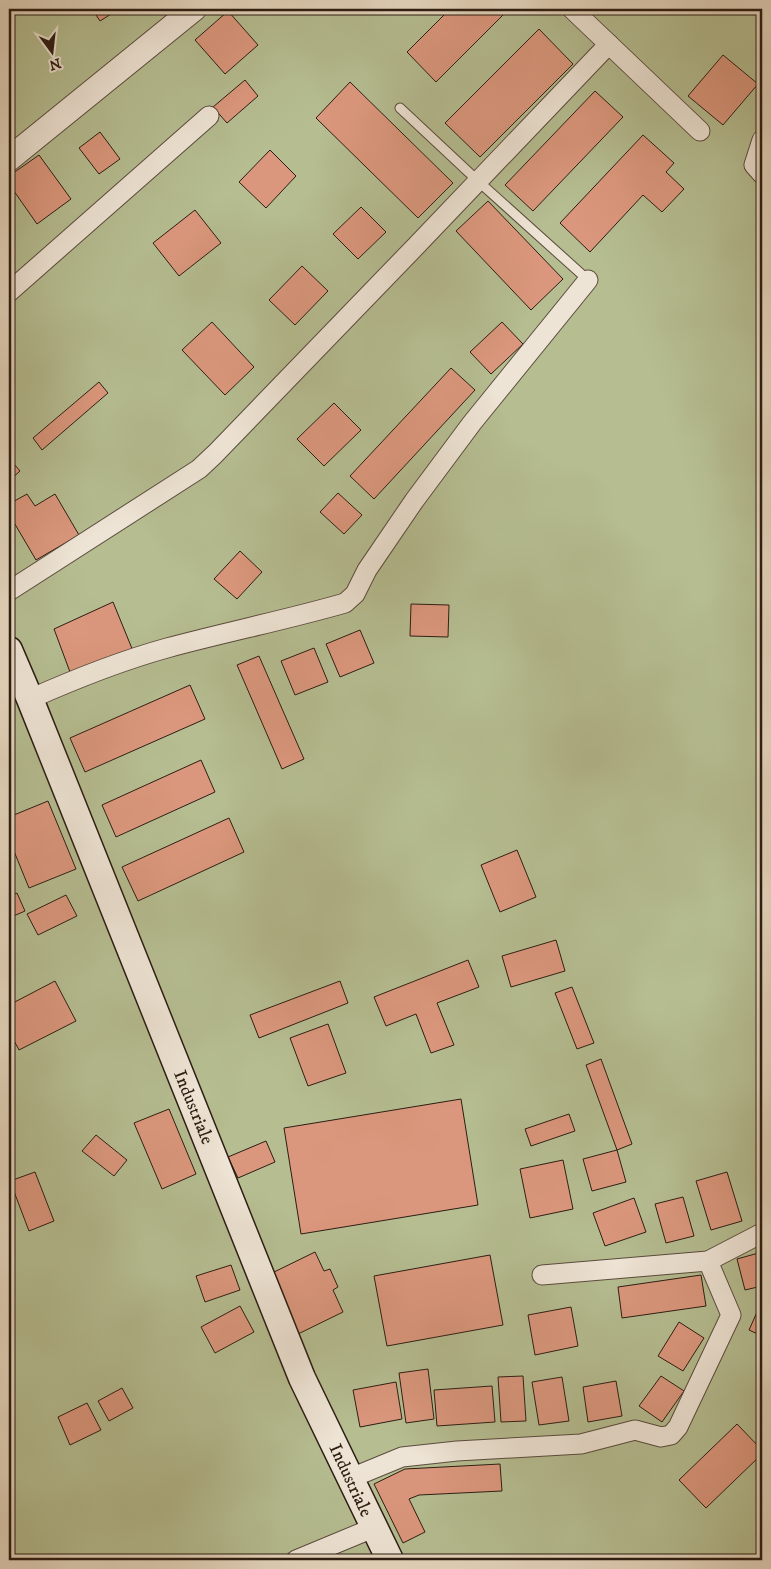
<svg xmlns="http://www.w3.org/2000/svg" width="771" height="1569" font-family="'IM FELL DW Pica',serif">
<rect width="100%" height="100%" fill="#e5d6be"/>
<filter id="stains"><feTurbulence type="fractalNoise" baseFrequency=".004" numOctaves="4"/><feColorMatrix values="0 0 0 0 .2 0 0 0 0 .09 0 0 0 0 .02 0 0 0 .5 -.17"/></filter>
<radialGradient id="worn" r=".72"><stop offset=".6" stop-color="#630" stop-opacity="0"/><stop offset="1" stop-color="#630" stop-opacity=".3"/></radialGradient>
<rect fill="#b5bd91" stroke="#706d52" x="9" y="9" width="753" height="1551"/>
<g fill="#db977d" stroke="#2c1d13">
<polygon points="92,9 119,9 100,21"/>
<polygon points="450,9 509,9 436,82 407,52"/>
<polygon points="228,11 258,45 225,74 195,40"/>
<polygon points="539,29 573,64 480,157 445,123"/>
<polygon points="723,55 758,84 723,125 688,96"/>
<polygon points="245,80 258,96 227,123 213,107"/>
<polygon points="350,82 453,183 418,218 316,118"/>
<polygon points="595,91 623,117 533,211 505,185"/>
<polygon points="100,132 120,159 99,174 79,148"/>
<polygon points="643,135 674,163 666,172 684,189 662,212 643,195 590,252 560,223"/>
<polygon points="270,150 296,176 266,208 239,182"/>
<polygon points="39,155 71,199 37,224 9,184 9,176"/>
<polygon points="488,201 563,279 531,310 456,231"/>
<polygon points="361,207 386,232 358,259 333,234"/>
<polygon points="195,210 221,243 179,276 153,243"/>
<polygon points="302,266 328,291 295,325 269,300"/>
<polygon points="212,322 254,367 225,395 182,350"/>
<polygon points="502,322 523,344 491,374 470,352"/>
<polygon points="451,368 475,390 374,499 350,476"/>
<polygon points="99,382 108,393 42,450 33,438"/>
<polygon points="334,403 361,430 324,466 297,439"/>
<polygon points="9,458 20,471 9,481"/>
<polygon points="338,493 362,515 344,534 320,512"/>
<polygon points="27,494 35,506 55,494 79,535 36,560 9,514 9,504"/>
<polygon points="240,551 262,572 237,599 214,579"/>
<polygon points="113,602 133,651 70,672 54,629"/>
<polygon points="411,604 449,605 448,637 410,636"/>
<polygon points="360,630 374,663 340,677 326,644"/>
<polygon points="314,648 328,682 295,695 281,661"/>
<polygon points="259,656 304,759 282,769 237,665"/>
<polygon points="190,685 205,719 85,772 70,738"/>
<polygon points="201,760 215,792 116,837 102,805"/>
<polygon points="48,801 76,869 29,888 9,839 9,817"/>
<polygon points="229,818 244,852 138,901 122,867"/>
<polygon points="517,850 536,897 500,912 481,865"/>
<polygon points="17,893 25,911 9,918 9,896"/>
<polygon points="66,895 77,916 38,935 27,914"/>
<polygon points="556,940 565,971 511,987 502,956"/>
<polygon points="468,960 479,987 437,1003 454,1045 431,1053 416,1014 386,1026 374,997"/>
<polygon points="55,981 76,1021 19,1050 9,1031 9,1005"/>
<polygon points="340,981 348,1003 259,1038 250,1015"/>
<polygon points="572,987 594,1043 577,1049 555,993"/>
<polygon points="328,1024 346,1073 308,1086 290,1038"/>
<polygon points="601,1059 632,1144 617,1150 586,1065"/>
<polygon points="461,1099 478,1205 301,1234 284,1128"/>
<polygon points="169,1109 196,1174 162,1189 134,1123"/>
<polygon points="569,1114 575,1131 531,1146 525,1129"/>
<polygon points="96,1135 127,1160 114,1176 82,1151"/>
<polygon points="266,1141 275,1162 238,1178 228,1157"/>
<polygon points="617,1150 626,1182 592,1191 583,1159"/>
<polygon points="563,1160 573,1209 530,1218 520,1169"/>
<polygon points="35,1172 54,1221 29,1231 10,1181"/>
<polygon points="727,1172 742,1221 711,1230 696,1181"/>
<polygon points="683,1197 694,1236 666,1243 655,1204"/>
<polygon points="634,1198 646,1232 605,1246 593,1213"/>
<polygon points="315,1252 324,1271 330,1269 338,1287 333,1290 343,1312 298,1334 270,1274"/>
<polygon points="762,1252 762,1286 745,1290 737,1259"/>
<polygon points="490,1255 503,1325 387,1346 374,1276"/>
<polygon points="231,1265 240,1290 205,1302 196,1276"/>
<polygon points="701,1275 706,1306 622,1318 618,1287"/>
<polygon points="762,1301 762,1336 749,1330"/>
<polygon points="240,1306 254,1332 215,1353 201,1327"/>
<polygon points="571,1307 578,1346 535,1355 528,1315"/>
<polygon points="679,1322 704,1338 683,1371 658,1356"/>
<polygon points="428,1369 434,1419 406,1423 399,1373"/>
<polygon points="523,1376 526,1421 501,1422 498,1377"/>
<polygon points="661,1376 684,1391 662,1422 639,1406"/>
<polygon points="562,1377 569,1421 539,1425 532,1382"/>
<polygon points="616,1381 622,1416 588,1422 583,1387"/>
<polygon points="396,1382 402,1419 360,1427 353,1390"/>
<polygon points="492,1386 495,1422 437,1426 434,1390"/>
<polygon points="122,1388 133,1408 109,1421 98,1401"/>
<polygon points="87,1403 101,1430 70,1445 58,1417"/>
<polygon points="737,1424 762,1450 762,1454 706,1508 679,1480"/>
<polygon points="500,1464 502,1491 419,1495 409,1499 425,1532 403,1543 374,1484 405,1469"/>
</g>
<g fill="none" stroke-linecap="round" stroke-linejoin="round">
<defs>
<polyline id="service" points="400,108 478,181 588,280"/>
<g id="minor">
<polyline points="572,9 700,131"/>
<polyline points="762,140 754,165 762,174"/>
<polyline points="9,292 209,116"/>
<polyline points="9,591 199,469 215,454 416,246 609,44"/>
<path d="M30,699C75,679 120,661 167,648C226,632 286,620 345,603L355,594L367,570L414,501L472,423L588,280"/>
<polyline points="542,1275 708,1261 762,1233"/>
<polyline points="351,1478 402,1457 457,1451 581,1444 635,1430 661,1437 671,1435 678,1427 731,1315 708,1261"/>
<polyline points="296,1560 373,1528"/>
</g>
<polyline id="tertiary" points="9,159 194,9"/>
<polyline id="secondary" points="9,650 30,699 302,1378 390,1560"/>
</defs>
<use href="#service" stroke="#5a4b3e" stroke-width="11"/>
<use href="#minor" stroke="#5a4b3e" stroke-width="21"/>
<use href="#tertiary" stroke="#5a4b3e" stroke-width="26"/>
<use href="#secondary" stroke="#2c1d13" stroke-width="29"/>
<use href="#service" stroke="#eee4d5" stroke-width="9"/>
<use href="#minor" stroke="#eee4d5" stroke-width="19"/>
<use href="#tertiary" stroke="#eee4d5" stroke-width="24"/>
<use href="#secondary" stroke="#eee4d5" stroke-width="26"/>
</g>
<g text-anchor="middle" stroke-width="4" stroke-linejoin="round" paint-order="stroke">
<g font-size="18" fill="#2c1d13" stroke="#eee4d5">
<text transform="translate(194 1107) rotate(68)" y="6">Industriale</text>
<text transform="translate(351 1480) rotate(65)" y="6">Industriale</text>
</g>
</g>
<rect width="771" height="1569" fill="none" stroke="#e5d6be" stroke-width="30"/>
<rect x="10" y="10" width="751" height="1549" fill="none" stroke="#2c1d13" stroke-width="2.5"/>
<rect x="15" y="15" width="741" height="1539" fill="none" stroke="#2c1d13"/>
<g transform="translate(52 52) rotate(165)" stroke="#eee4d5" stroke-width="4" paint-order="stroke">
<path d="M0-4L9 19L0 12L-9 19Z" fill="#2c1d13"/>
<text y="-8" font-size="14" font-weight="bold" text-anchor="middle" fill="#2c1d13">N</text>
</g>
<rect width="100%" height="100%" filter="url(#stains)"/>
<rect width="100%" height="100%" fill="url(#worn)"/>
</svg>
